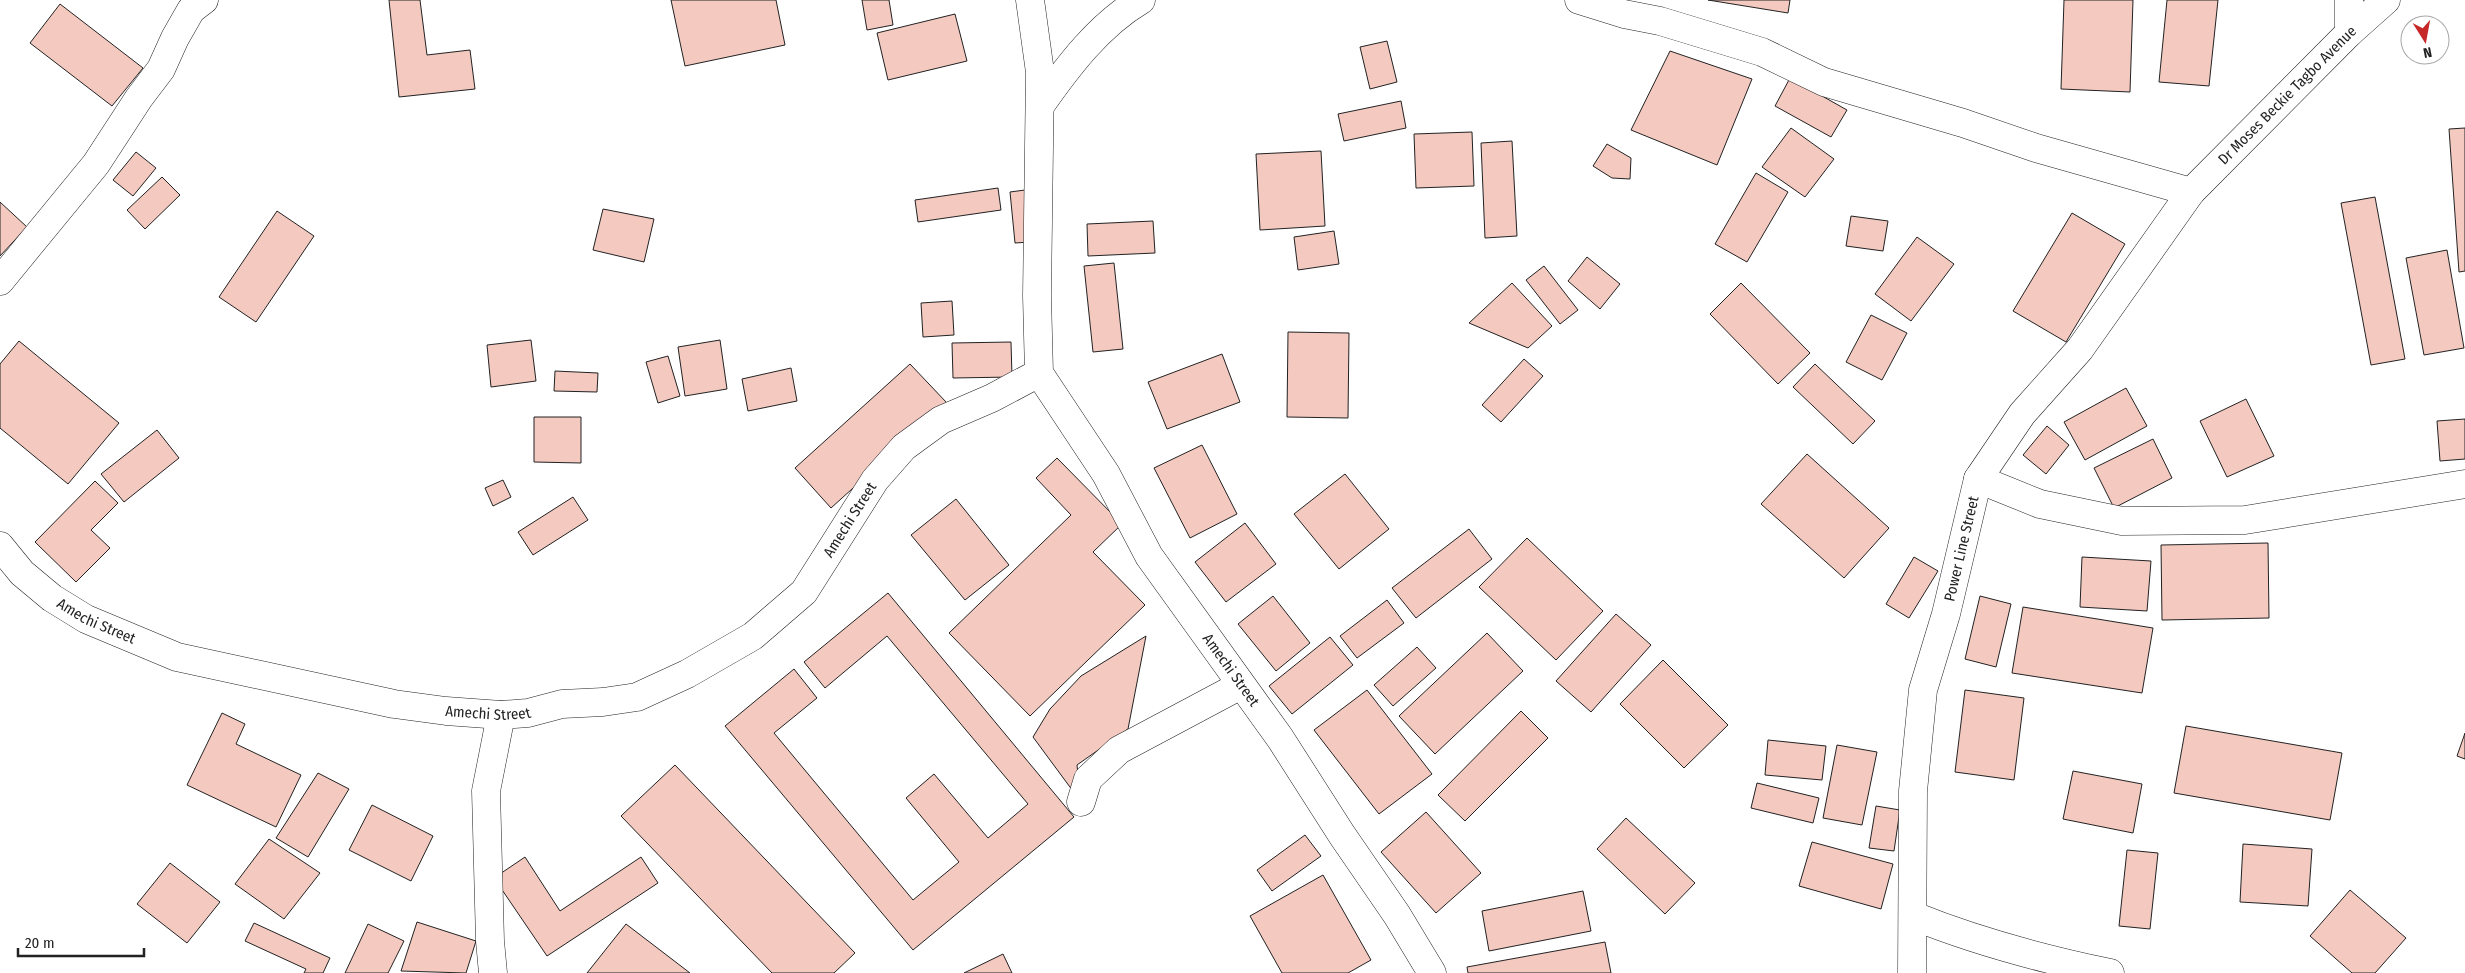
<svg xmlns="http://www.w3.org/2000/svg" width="2465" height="973" font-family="'Fira Sans Condensed',sans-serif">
<rect width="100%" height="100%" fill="#fff"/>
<g fill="#f3c9c0" stroke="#222">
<polygon points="389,0 420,0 427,55 470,50 475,89 399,97"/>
<polygon points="671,0 776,0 785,45 685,66"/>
<polygon points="862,0 889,0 893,25 867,30"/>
<polygon points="1708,0 1790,0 1788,13"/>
<polygon points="2064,0 2133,0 2130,92 2061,89"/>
<polygon points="2167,0 2218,0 2209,86 2159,82"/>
<polygon points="60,4 143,68 112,106 30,43"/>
<polygon points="955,14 967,61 888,80 877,33"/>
<polygon points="1387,41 1397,82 1370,89 1360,47"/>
<polygon points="1670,51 1752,79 1717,165 1631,130"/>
<polygon points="1790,78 1847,110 1831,137 1775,106"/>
<polygon points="1401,101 1406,128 1344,141 1338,114"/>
<polygon points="1791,128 1834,159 1805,197 1762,167"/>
<polygon points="2465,128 2465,271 2459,272 2449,129"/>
<polygon points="1472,132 1474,186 1416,188 1414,134"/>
<polygon points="1512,141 1517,236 1485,238 1481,143"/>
<polygon points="1607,144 1631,158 1630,179 1612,178 1593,166"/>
<polygon points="1321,151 1325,226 1260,230 1256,154"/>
<polygon points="136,152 156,168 133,196 113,180"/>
<polygon points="1756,173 1788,192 1747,262 1715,244"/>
<polygon points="162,177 180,195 145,229 127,210"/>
<polygon points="998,188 1001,210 918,222 915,200"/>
<polygon points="1025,190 1030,242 1015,243 1010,192"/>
<polygon points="2375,197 2405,359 2371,365 2341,203"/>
<polygon points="0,202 27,227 0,256"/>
<polygon points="603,209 654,219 644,262 593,250"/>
<polygon points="277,211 314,236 256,322 219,297"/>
<polygon points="2072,213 2125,244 2066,342 2013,311"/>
<polygon points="1851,216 1888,221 1883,251 1846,246"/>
<polygon points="1153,221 1155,253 1088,256 1087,224"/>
<polygon points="1334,231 1339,264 1298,270 1294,237"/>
<polygon points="1917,237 1954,264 1911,321 1875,294"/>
<polygon points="2447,250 2464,348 2424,355 2406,258"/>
<polygon points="1587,257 1620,284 1600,309 1568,281"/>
<polygon points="1114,263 1123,349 1093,352 1084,266"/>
<polygon points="1544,266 1578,310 1560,324 1526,280"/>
<polygon points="1512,283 1552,326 1528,348 1469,323"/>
<polygon points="1741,283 1810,353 1778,384 1710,314"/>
<polygon points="952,301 954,335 923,337 921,303"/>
<polygon points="1871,315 1907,333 1882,380 1846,362"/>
<polygon points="1288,332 1349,333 1348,418 1287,417"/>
<polygon points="531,340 536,381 491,387 487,345"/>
<polygon points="720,340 727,389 685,396 678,347"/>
<polygon points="19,341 119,423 68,484 0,428 0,364"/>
<polygon points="1011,342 1012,377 953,378 952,343"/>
<polygon points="1222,354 1240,402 1167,429 1148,382"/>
<polygon points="668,356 680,396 658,403 646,362"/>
<polygon points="1524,359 1543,376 1501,422 1482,405"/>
<polygon points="910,364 947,403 831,508 795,468"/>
<polygon points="1815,364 1875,421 1853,444 1793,387"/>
<polygon points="791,368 797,401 748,411 742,379"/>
<polygon points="555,371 598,373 597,392 554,391"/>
<polygon points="2126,388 2147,426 2085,460 2064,422"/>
<polygon points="2246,399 2274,456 2227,477 2200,421"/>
<polygon points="534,417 581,417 581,463 534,462"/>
<polygon points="2465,419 2465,459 2440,461 2437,421"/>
<polygon points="2047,426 2069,445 2046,474 2023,455"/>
<polygon points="157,430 179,458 124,502 101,474"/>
<polygon points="2153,439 2172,478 2114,508 2094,468"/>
<polygon points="1202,445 1237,514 1190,538 1154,468"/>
<polygon points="1807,454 1889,528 1844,578 1761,504"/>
<polygon points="1057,458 1122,524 1093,552 1145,605 1030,716 949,633 1071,515 1036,478"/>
<polygon points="1345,474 1389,529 1339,569 1294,514"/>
<polygon points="503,480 511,497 493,506 485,488"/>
<polygon points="95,481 118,503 91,530 110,548 76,582 35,542"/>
<polygon points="573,497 588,520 533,555 518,532"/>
<polygon points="956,499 1009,565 965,600 911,535"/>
<polygon points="1245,523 1276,564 1226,602 1195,562"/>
<polygon points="1469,529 1492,559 1416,618 1392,588"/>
<polygon points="1527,538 1603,611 1556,660 1479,587"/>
<polygon points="2268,543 2269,618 2162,620 2161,545"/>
<polygon points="1914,557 1938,571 1909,618 1886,604"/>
<polygon points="2082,557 2151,561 2147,611 2080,607"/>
<polygon points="888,593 1074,817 913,950 725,726 794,669 817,698 774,733 913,900 959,862 906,798 934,774 988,838 1028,804 887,636 825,688 804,662"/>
<polygon points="1273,596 1310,643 1276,671 1238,624"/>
<polygon points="1980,596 2011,604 1996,667 1965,659"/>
<polygon points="1387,600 1404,623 1357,658 1340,636"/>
<polygon points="2023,607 2153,628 2142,693 2012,673"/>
<polygon points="1616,614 1651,645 1591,712 1556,681"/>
<polygon points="1487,633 1523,671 1435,754 1399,716"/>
<polygon points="1146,636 1128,729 1077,765 1081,802 1033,737 1050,709 1081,676"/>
<polygon points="1330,637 1353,665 1292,714 1269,686"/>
<polygon points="1417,647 1436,668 1393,706 1374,685"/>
<polygon points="1663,660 1728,725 1684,768 1620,704"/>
<polygon points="1367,690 1432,774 1379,814 1314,730"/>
<polygon points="1965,690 2024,698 2014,780 1955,772"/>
<polygon points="1521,711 1548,738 1465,821 1438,795"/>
<polygon points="222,713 245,724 236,744 301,775 276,827 187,785"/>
<polygon points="2186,726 2342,753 2330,820 2174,793"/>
<polygon points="2465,733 2465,759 2457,756"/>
<polygon points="1768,740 1826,746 1822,780 1765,775"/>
<polygon points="1837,745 1877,752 1862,825 1823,818"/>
<polygon points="675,765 855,953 834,973 772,973 621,816"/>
<polygon points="2073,771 2142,784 2133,833 2063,819"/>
<polygon points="318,773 349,789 308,857 276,838"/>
<polygon points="1757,783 1819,798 1813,823 1751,808"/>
<polygon points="372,805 433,836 411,881 349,850"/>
<polygon points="1876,806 1900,810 1894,851 1869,848"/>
<polygon points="1426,812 1481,873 1436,913 1381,852"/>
<polygon points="1626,818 1695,883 1665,914 1597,849"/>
<polygon points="1305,835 1321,856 1272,891 1257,870"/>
<polygon points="269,839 320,873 284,919 235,884"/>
<polygon points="1812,842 1893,864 1881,909 1799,886"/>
<polygon points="2243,844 2312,849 2308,906 2240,902"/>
<polygon points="2127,850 2158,853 2150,929 2119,926"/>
<polygon points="525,857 560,911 641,857 658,883 547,956 494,878"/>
<polygon points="170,863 220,902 187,943 137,904"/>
<polygon points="1323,875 1371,960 1348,973 1282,973 1250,916"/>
<polygon points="2350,890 2406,938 2375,973 2352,973 2310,936"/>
<polygon points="1583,891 1591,931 1489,951 1482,911"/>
<polygon points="417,922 476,941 466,973 401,971"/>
<polygon points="254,923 330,958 323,973 304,973 306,969 245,941"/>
<polygon points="368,924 404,941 388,973 345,973"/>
<polygon points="626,924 690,973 587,973"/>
<polygon points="1605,942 1611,973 1468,973 1467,967"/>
<polygon points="1003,954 1012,973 964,973"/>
</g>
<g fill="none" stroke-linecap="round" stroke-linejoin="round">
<defs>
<g id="minor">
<path id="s1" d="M1030,0L1040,72L1037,296L1039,373L1106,474L1149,556L1280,738L1342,835L1397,915L1432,973"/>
<polyline points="1579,0 1624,14 1660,21 1762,52 1824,82 1963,123 2036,148 2191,192"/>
<polyline points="2349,33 2349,0"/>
<path d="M1040,106C1068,66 1099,25 1141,0"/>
<polyline points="0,281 96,164 139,98 161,69 175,38 191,10 204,0"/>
<polyline points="1978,479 2040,504 2122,521 2245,520 2465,484"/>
<path id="s2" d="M0,546L22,573L52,598L86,619L177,657L394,704L446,711L501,715L528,713L562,704L603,702L637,697L687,674L753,636L804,592L875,480L904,447L941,420L992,398L1039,373"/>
<polyline points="1081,802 1088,779 1119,750 1241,685"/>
<path d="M1914,916C1978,942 2043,959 2110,973"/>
<polyline points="493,973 490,941 486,791 501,715"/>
<path id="s3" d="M1912,973L1913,791L1923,690L1946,614L1978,479L2022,414L2080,349L2191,192L2349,33L2386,0"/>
</g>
</defs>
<use href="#minor" stroke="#222" stroke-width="29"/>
<use href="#minor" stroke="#fff" stroke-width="28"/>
</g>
<g text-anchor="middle" stroke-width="4" stroke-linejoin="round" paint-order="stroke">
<g font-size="15" fill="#222" stroke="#fff">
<text dy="5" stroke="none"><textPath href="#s3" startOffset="996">Dr Moses Beckie Tagbo Avenue</textPath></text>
<text dy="5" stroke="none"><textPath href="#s2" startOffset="964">Amechi Street</textPath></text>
<text dy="5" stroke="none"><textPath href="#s3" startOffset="430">Power Line Street</textPath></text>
<text dy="5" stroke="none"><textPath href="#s2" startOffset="124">Amechi Street</textPath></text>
<text dy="5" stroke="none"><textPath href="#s1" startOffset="728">Amechi Street</textPath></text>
<text dy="5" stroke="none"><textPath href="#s2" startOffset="529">Amechi Street</textPath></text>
</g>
</g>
<g transform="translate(2425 40) rotate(169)"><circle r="24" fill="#ffffff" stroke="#a7a7a7"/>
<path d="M0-4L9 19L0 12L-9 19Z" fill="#c62828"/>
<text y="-8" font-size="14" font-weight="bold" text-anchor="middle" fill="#222222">N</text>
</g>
<path d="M18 948v8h126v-8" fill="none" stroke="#222222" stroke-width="2.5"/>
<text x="25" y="948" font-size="15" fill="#222222" stroke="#ffffff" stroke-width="4" paint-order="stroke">20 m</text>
</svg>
